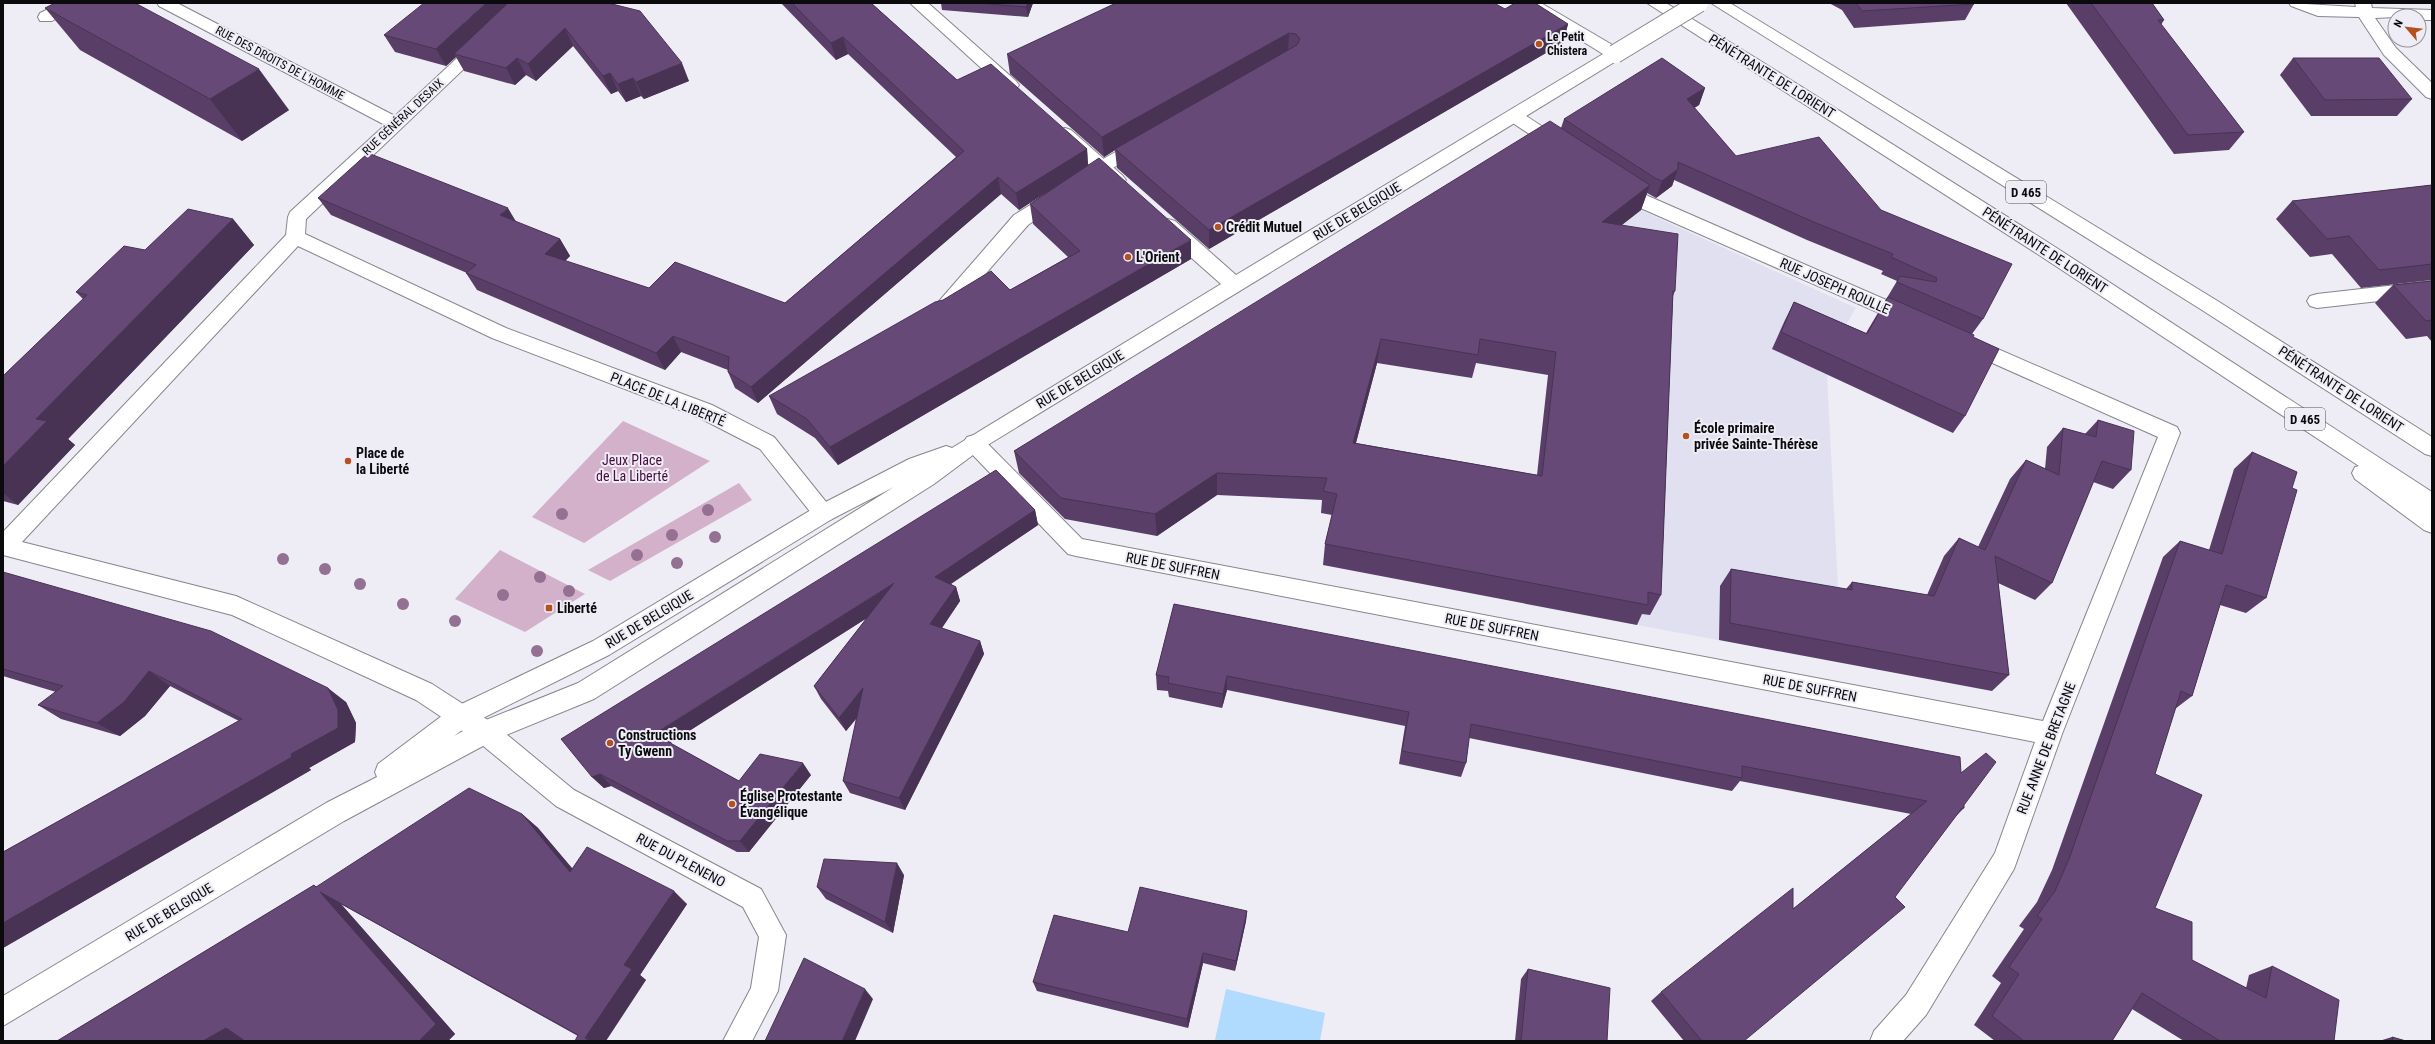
<svg xmlns="http://www.w3.org/2000/svg" width="2435" height="1044" font-family="'Roboto Condensed',sans-serif">
<rect width="100%" height="100%" fill="#eeedf5"/>
<polygon fill="#e1e0f0" points="1636,208 1856,308 1818,371 1827,375 1842,663 1524,604 1561,258"/>
<g fill="#d3b1cb">
<polygon points="623,421 710,461 584,543 532,517"/>
<polygon points="739,483 752,500 610,581 588,570"/>
<polygon points="500,550 585,594 525,632 455,599"/>
</g>
<polygon fill="#b0dafe" points="1226,989 1325,1013 1320,1041 1215,1040"/>
<g fill="none" stroke-linecap="round" stroke-linejoin="round">
<defs>
<g id="lane">
<polygon points="61,3 81,3 79,6 52,21 40,21 38,17 40,13"/>
<polygon points="1142,137 1148,139 1151,143 1148,147 1108,171 1102,173 1096,171 1093,167 1096,163"/>
</g>
<g id="street">
<polygon points="157,3 177,3 395,116 516,3 533,3 306,219 305,234 506,328 712,405 774,437 835,513 832,519 824,522 816,519 760,449 698,417 492,338 298,246 22,542 236,596 432,684 494,724 574,790 761,889 786,935 778,991 752,1041 723,1041 751,988 759,937 743,907 556,806 476,740 416,700 232,615 3,555 3,532 286,235 288,217 290,212 385,125 159,6"/>
<polygon points="2289,3 2356,7 2355,3 2371,3 2372,8 2432,10 2432,20 2419,20 2419,16 2375,18 2396,48 2432,83 2432,99 2426,97 2384,55 2359,17 2318,16 2291,6"/>
<polygon points="1514,110 1520,112 1566,142 1569,146 1566,150 1560,152 1554,150 1508,120 1505,116 1508,112"/>
<polygon points="1619,179 1625,181 1648,196 1916,313 1919,318 1916,323 1909,325 1902,323 1636,206 1613,189 1610,185 1613,181"/>
<polygon points="1056,191 1062,193 1065,197 1062,201 1028,225 948,317 941,319 934,317 931,312 934,307 1014,215 1050,193"/>
<polygon points="2432,281 2432,295 2317,308 2310,306 2307,301 2310,296 2317,294"/>
<polygon points="1968,336 2177,427 2180,433 2062,734 2014,869 1926,1015 1903,1041 1870,1041 1874,1031 1906,995 1995,853 2035,742 1076,556 1068,554 967,449 963,443 967,437 974,435 981,437 1082,539 2043,721 2158,437 1961,349 1958,344 1961,339"/>
</g>
<g id="secondary">
<polygon points="910,3 928,3 1016,81 1019,85 1016,89 1004,89"/>
<path d="M1521,3H1541L1621,50L1623,54L1621,58L981,449L934,484L594,699L494,740L344,821L3,1026V996L326,803L377,777L375,772L378,764L451,709L593,641L816,507L909,459L946,446L952,448L1221,284L1161,231L1159,226L1161,221L1168,219L1175,221L1236,275L1603,54ZM894,487L578,683L476,724L454,736L469,725L609,655L832,519Z"/>
<polygon points="1065,128 1071,130 1123,176 1126,180 1123,184 1117,186 1111,184 1059,138 1056,134 1059,130"/>
</g>
<g id="highway">
<polygon points="1647,3 1666,3 1759,60 2052,245 2432,492 2432,533 2424,530 2355,479 2352,473 2355,467 2359,466 2039,255"/>
<polygon points="1711,3 1730,3 2216,300 2432,437 2432,456 2425,454 2202,310"/>
</g>
</defs>
<use href="#lane" stroke="#86858c" stroke-width="2"/>
<use href="#street" stroke="#86858c" stroke-width="2"/>
<use href="#secondary" stroke="#86858c" stroke-width="2"/>
<use href="#highway" stroke="#86858c" stroke-width="2"/>
<use href="#lane" fill="#fff" fill-rule="evenodd"/>
<use href="#street" fill="#fff" fill-rule="evenodd"/>
<use href="#secondary" fill="#fff" fill-rule="evenodd"/>
<use href="#highway" fill="#fff" fill-rule="evenodd"/>
<defs>
<polyline id="secondary-bridge" points="1615,54 1699,3"/>
</defs>
<use href="#secondary-bridge" stroke="#86858c" stroke-width="20" stroke-linecap="butt"/>
<use href="#secondary-bridge" stroke="#fff" stroke-width="18"/>
</g>
<g fill="#947192">
<circle cx="708" cy="510" r="6"/>
<circle cx="562" cy="514" r="6"/>
<circle cx="672" cy="535" r="6"/>
<circle cx="715" cy="537" r="6"/>
<circle cx="637" cy="555" r="6"/>
<circle cx="283" cy="559" r="6"/>
<circle cx="677" cy="563" r="6"/>
<circle cx="325" cy="569" r="6"/>
<circle cx="540" cy="577" r="6"/>
<circle cx="360" cy="584" r="6"/>
<circle cx="569" cy="591" r="6"/>
<circle cx="503" cy="595" r="6"/>
<circle cx="403" cy="604" r="6"/>
<circle cx="455" cy="621" r="6"/>
<circle cx="537" cy="651" r="6"/>
</g>
<g fill="#593f67" fill-rule="evenodd">
<polygon points="608,3 689,81 644,99 641,96 626,102 618,91 611,94 573,46 536,81 526,75 515,85 464,71 456,57 446,66 395,52 384,35"/>
<polygon points="781,3 871,3 957,80 1087,149 1088,165 1191,259 838,465 815,438 777,414 769,396 1010,290 1068,257 1033,224 1030,204 1045,193 1019,210 1001,194 758,403 735,388 728,372 728,370 681,352 665,370 477,290 466,273 467,273 331,215 318,198 516,222 560,239 570,256 565,261 649,288 785,303 956,157 848,54 836,60"/>
<polygon points="941,3 1033,3 1028,17 942,10"/>
<polygon points="1829,3 1973,3 1974,4 1965,20 1854,28 1842,10"/>
<polygon points="2066,3 2152,3 2164,20 2161,25 2244,132 2229,150 2174,154"/>
<polygon points="45,8 289,110 242,141 80,50"/>
<polygon points="1505,9 1568,24 1563,43 1209,249 1117,168 1115,150 1104,157 1010,74 1007,54"/>
<polygon points="2293,58 2412,99 2397,116 2311,116 2280,75"/>
<path d="M1705,88L1699,105L1694,108L1736,156L1881,210L1983,319L1972,334L1973,337L1965,416L1953,433L1772,349L1785,320L1794,302L1866,333L1897,281L1881,274L1883,271L1807,240L1674,180L1672,186L1656,198L1647,193L1641,210L1622,225L1675,291L1673,296L1661,595L1650,615L1642,614L1637,625L1323,565L1325,544L1332,515L1321,513L1322,500L1217,495L1157,536L1065,519L1019,473L1014,451L1561,128L1564,119ZM1377,363L1472,378L1476,363L1548,375L1537,475L1356,443Z"/>
<polygon points="2432,185 2432,280 2361,288 2332,254 2310,257 2276,219 2292,201"/>
<polygon points="233,219 254,245 68,439 75,445 18,505 3,501 3,376 83,299 76,292 145,250"/>
<polygon points="2432,281 2432,342 2427,336 2406,339 2375,303 2393,285"/>
<polygon points="2098,420 2131,470 2113,489 2093,482 2052,583 2035,600 1998,583 2009,675 1992,691 1719,640 1720,586 1731,569 1846,589 1852,582 1927,595 1944,556 1959,538 1978,547 2010,479 2026,460 2045,469 2047,447 2063,428 2085,434"/>
<polygon points="2252,452 2292,488 2266,598 2246,613 2220,605 2192,696 2175,709 2155,774 2155,908 2192,960 2246,988 2249,975 2272,966 2334,1041 2184,1041 2132,1009 2112,1041 1995,1041 1974,1025 2001,983 1992,976 2024,929 2019,926 2037,902 2052,870 2163,557 2180,541 2209,550 2234,469"/>
<polygon points="1035,510 1038,525 951,584 956,587 960,601 942,628 980,641 984,654 905,810 850,793 843,781 857,718 846,731 821,699 814,686 867,618 670,743 739,781 811,775 749,852 737,852 611,786 604,788 592,777"/>
<polygon points="3,572 346,702 356,723 355,742 309,768 311,770 3,948 3,852 239,721 170,686 145,716 120,736 61,719 38,705 56,692 3,676"/>
<polygon points="1174,604 1964,805 1964,808 1957,815 1744,1041 1684,1041 1651,1001 1661,992 1793,909 1911,814 1740,781 1732,791 1469,738 1466,763 1461,777 1399,764 1405,726 1227,690 1222,708 1169,697 1168,691 1157,690 1156,675"/>
<polygon points="522,814 538,828 572,868 687,904 640,975 646,980 578,1036 341,904 455,1034 448,1041 57,1041 314,885 317,887"/>
<polygon points="904,875 893,933 826,899 817,887"/>
<polygon points="1247,911 1246,921 1235,971 1203,963 1188,1028 1037,991 1033,982 1128,932"/>
<polygon points="1528,969 1607,1041 1515,1041 1521,979"/>
<polygon points="2392,1037 2406,1041 2379,1041"/>
</g>
<g fill="#483354">
<polygon points="486,3 514,3 454,54 456,57 446,66 436,49"/>
<polygon points="1028,3 1033,3 1028,17 1026,7"/>
<polygon points="1568,24 1563,43 1209,249 1209,230"/>
<polygon points="565,28 573,46 536,81 528,64"/>
<polygon points="1289,33 1288,53 1115,149 1115,150 1104,157 1102,137"/>
<polygon points="843,37 848,54 836,60 831,43"/>
<polygon points="517,58 526,75 515,85 506,68"/>
<polygon points="682,63 689,81 644,99 636,82"/>
<polygon points="259,69 289,110 242,141 210,99"/>
<polygon points="610,73 618,91 611,94 603,76"/>
<polygon points="633,78 641,96 626,102 618,84"/>
<polygon points="1705,88 1699,105 1681,116 1687,99"/>
<polygon points="1087,149 1088,166 1019,210 1016,193"/>
<polygon points="1678,169 1672,186 1656,198 1662,181"/>
<polygon points="998,177 1001,194 758,403 751,387"/>
<polygon points="1650,185 1641,210 1594,246 1602,222"/>
<polygon points="508,208 518,225 500,215"/>
<polygon points="233,219 254,245 68,439 75,445 18,505 3,493 3,466 36,419"/>
<polygon points="560,239 570,256 555,271 545,254"/>
<polygon points="1191,240 1191,259 838,465 830,447"/>
<polygon points="673,336 681,352 665,370 656,353"/>
<polygon points="1381,339 1377,363 1350,465 1353,443"/>
<polygon points="1217,473 1217,495 1157,536 1155,514"/>
<polygon points="1035,510 1038,525 940,591 935,577"/>
<polygon points="894,583 900,597 664,747 654,734"/>
<polygon points="956,587 960,601 935,638 930,624"/>
<polygon points="980,641 984,654 905,810 899,798"/>
<polygon points="149,671 170,686 145,716 120,736 97,723"/>
<polygon points="1227,676 1227,690 1222,708 1223,694"/>
<polygon points="328,688 346,702 356,723 355,742 309,768 311,770 3,948 3,923"/>
<polygon points="863,688 870,701 846,731 839,718"/>
<polygon points="803,763 811,775 749,852 740,841"/>
<polygon points="600,774 611,786 604,788 592,777"/>
<polygon points="522,814 538,828 585,884 570,872"/>
<polygon points="897,863 904,875 893,933 885,922"/>
<polygon points="674,891 687,904 640,975 646,980 606,1041 589,1041 585,1038 624,965"/>
<polygon points="320,892 341,904 455,1034 448,1041 419,1041"/>
<polygon points="1247,911 1246,921 1235,971 1236,961"/>
<polygon points="1203,953 1203,963 1188,1028 1187,1019"/>
<polygon points="865,989 873,999 855,1041 842,1041"/>
<polygon points="226,1028 245,1041 203,1041"/>
</g>
<g fill="#674978" stroke="#483354" fill-rule="evenodd">
<polygon points="55,3 135,3 259,69 210,99 45,8"/>
<polygon points="424,3 486,3 436,49 384,35"/>
<polygon points="508,3 608,3 640,11 682,63 636,82 633,78 618,84 610,73 603,76 565,28 528,64 517,58 506,68 454,54"/>
<polygon points="792,3 871,3 957,80 991,64 1087,149 1016,193 998,177 751,387 728,372 729,357 673,336 656,353 466,273 476,265 318,198 368,153 508,208 500,215 560,239 545,254 649,288 675,262 785,303 964,151 843,37 831,43"/>
<polygon points="977,3 1028,3 1026,7"/>
<polygon points="1116,3 1494,3 1505,9 1515,3 1535,3 1568,24 1209,230 1115,149 1297,45 1300,39 1296,34 1289,33 1102,137 1007,54"/>
<polygon points="1856,3 1973,3 1974,4 1862,11"/>
<polygon points="2091,3 2152,3 2164,20 2158,20 2244,132 2188,135"/>
<polygon points="1662,58 1705,88 1687,99 1736,156 1819,137 1881,210 2012,264 1983,319 1897,282 1900,276 1936,282 1937,278 1891,257 1893,254 1816,223 1678,162 1678,169 1662,181 1655,178 1564,119"/>
<polygon points="2293,58 2379,58 2412,99 2325,100"/>
<path d="M1550,121L1650,185L1602,222L1678,234L1675,291H1673L1661,595L1648,592V605L1325,544L1337,494L1323,491L1327,478L1217,473L1155,514L1061,498L1014,451ZM1381,339L1478,355L1480,339L1556,352L1542,476L1353,443Z"/>
<polygon points="1099,158 1191,240 830,447 807,419 769,396 935,302 943,300 991,271 1010,290 1080,251 1030,204"/>
<polygon points="2432,185 2432,264 2379,270 2349,236 2327,239 2292,201"/>
<polygon points="188,209 233,219 36,419 47,421 3,466 3,376 87,295 76,292 124,246 145,250"/>
<polygon points="2432,281 2432,320 2426,321 2393,285"/>
<polygon points="1888,297 1974,335 1973,337 1999,349 1965,416 1781,332 1794,302 1867,334"/>
<polygon points="2098,420 2134,431 2131,470 2102,461 2052,583 1995,556 2009,675 1730,623 1731,569 1852,590 1852,582 1934,596 1959,538 1985,550 2026,460 2059,475 2063,428 2096,437"/>
<polygon points="2252,452 2297,472 2292,488 2297,490 2266,598 2226,585 2192,696 2181,691 2155,774 2202,795 2155,908 2192,922 2192,960 2266,998 2272,966 2339,1000 2334,1041 2220,1041 2142,993 2112,1041 2024,1041 1992,1016 2019,974 2009,967 2042,919 2037,916 2055,891 2069,859 2180,541 2222,554"/>
<polygon points="996,470 1035,510 935,577 956,587 930,624 980,641 899,798 843,781 863,688 839,718 814,686 894,583 654,734 739,781 760,754 803,763 740,841 727,841 600,774 592,777 561,739"/>
<polygon points="3,572 211,631 328,688 338,710 338,728 291,754 292,757 3,923 3,852 242,719 149,671 124,702 97,723 38,705 63,686 3,669"/>
<polygon points="1174,604 1960,757 1961,773 1986,753 1996,762 1964,805 1964,808 1962,808 1895,897 1905,907 1744,1041 1702,1041 1661,992 1793,888 1793,909 1927,801 1742,766 1742,778 1471,724 1466,763 1402,751 1409,712 1227,676 1223,694 1168,683 1169,677 1156,675"/>
<polygon points="469,788 522,814 570,872 587,847 674,891 624,965 632,969 585,1038 589,1041 575,1041 578,1035 320,892 436,1024 419,1041 245,1041 226,1028 203,1041 57,1041 314,885 316,887"/>
<polygon points="824,859 897,863 885,922 817,887"/>
<polygon points="1140,887 1247,911 1236,961 1203,953 1187,1019 1033,982 1054,915 1128,932"/>
<polygon points="804,958 865,989 842,1041 765,1041"/>
<polygon points="1528,969 1610,988 1607,1041 1521,1041"/>
<polygon points="2392,1037 2406,1041 2393,1041"/>
</g>
<g fill="#b55020" stroke="#eeedf5" stroke-width="1.5">
<circle cx="1539" cy="44" r="4"/>
<circle cx="1218" cy="227" r="4"/>
<circle cx="1128" cy="257" r="4"/>
<circle cx="1686" cy="436" r="4"/>
<circle cx="348" cy="461" r="4"/>
<rect x="545" y="604" width="8" height="8" rx="2"/>
<circle cx="610" cy="743" r="4"/>
<circle cx="732" cy="804" r="4"/>
</g>
<g text-anchor="middle" stroke-width="4" stroke-linejoin="round" paint-order="stroke">
<g font-size="12" font-weight="bold" fill="#0b0b0e" stroke="#eeedf5" text-anchor="start">
<text x="1547" y="41">Le Petit<tspan x="1547" dy="14">Chistera</tspan></text>
</g>
<g font-size="12" fill="#0b0b0e" stroke="#eeedf5">
<text transform="translate(280 63) rotate(28)" y="4">RUE DES DROITS DE L'HOMME</text>
<text transform="translate(403 117) rotate(-43)" y="4">RUE GÉNÉRAL DESAIX</text>
</g>
<g fill="#eeedf5" stroke="#4f4f53" stroke-width="1">
<rect x="2006" y="181" width="40" height="22" rx="3"/>
<rect x="2285" y="408" width="40" height="22" rx="3"/>
</g>
<g font-size="13" font-weight="bold" fill="#0b0b0e">
<text x="2026" y="197">D 465</text>
<text x="2305" y="424">D 465</text>
</g>
<g font-size="14" fill="#0b0b0e" stroke="#eeedf5">
<text transform="translate(1772 76) rotate(32)" y="5">PÉNÉTRANTE DE LORIENT</text>
<text transform="translate(1357 211) rotate(-31)" y="5">RUE DE BELGIQUE</text>
<text transform="translate(2045 250) rotate(33)" y="5">PÉNÉTRANTE DE LORIENT</text>
<text transform="translate(1835 286) rotate(24)" y="5">RUE JOSEPH ROULLE</text>
<text transform="translate(1080 379) rotate(-31)" y="5">RUE DE BELGIQUE</text>
<text transform="translate(2341 389) rotate(33)" y="5">PÉNÉTRANTE DE LORIENT</text>
<text transform="translate(668 399) rotate(22)" y="5">PLACE DE LA LIBERTÉ</text>
<text transform="translate(1173 566) rotate(11)" y="5">RUE DE SUFFREN</text>
<text transform="translate(649 619) rotate(-31)" y="5">RUE DE BELGIQUE</text>
<text transform="translate(1492 627) rotate(11)" y="5">RUE DE SUFFREN</text>
<text transform="translate(1810 688) rotate(11)" y="5">RUE DE SUFFREN</text>
<text transform="translate(2046 748) rotate(-69)" y="5">RUE ANNE DE BRETAGNE</text>
<text transform="translate(681 860) rotate(28)" y="5">RUE DU PLENENO</text>
<text transform="translate(169 912) rotate(-31)" y="5">RUE DE BELGIQUE</text>
</g>
<g font-size="14" font-weight="bold" fill="#0b0b0e" stroke="#eeedf5" text-anchor="start">
<text x="1226" y="232">Crédit Mutuel</text>
<text x="1136" y="262">L'Orient</text>
<text x="1694" y="433">École primaire<tspan x="1694" dy="16">privée Sainte-Thérèse</tspan></text>
<text x="356" y="458">Place de<tspan x="356" dy="16">la Liberté</tspan></text>
<text x="557" y="613">Liberté</text>
<text x="618" y="740">Constructions<tspan x="618" dy="16">Ty Gwenn</tspan></text>
<text x="740" y="801">Église Protestante<tspan x="740" dy="16">Évangélique</tspan></text>
</g>
<g font-size="14" fill="#4b0b41" stroke="#eeedf5">
<text x="632" y="465">Jeux Place<tspan x="632" dy="16">de La Liberté</tspan></text>
</g>
</g>
<rect width="2435" height="1044" fill="none" stroke="#0b0b0e" stroke-width="8"/>
<g transform="translate(2407 28) rotate(298)"><circle r="19" fill="#eeedf5" stroke="#939399"/>
<path d="M0-3L7 15L0 10L-7 15Z" fill="#b55020"/>
<text y="-6" font-size="11" font-weight="bold" text-anchor="middle" fill="#0b0b0e">N</text>
</g>
</svg>
